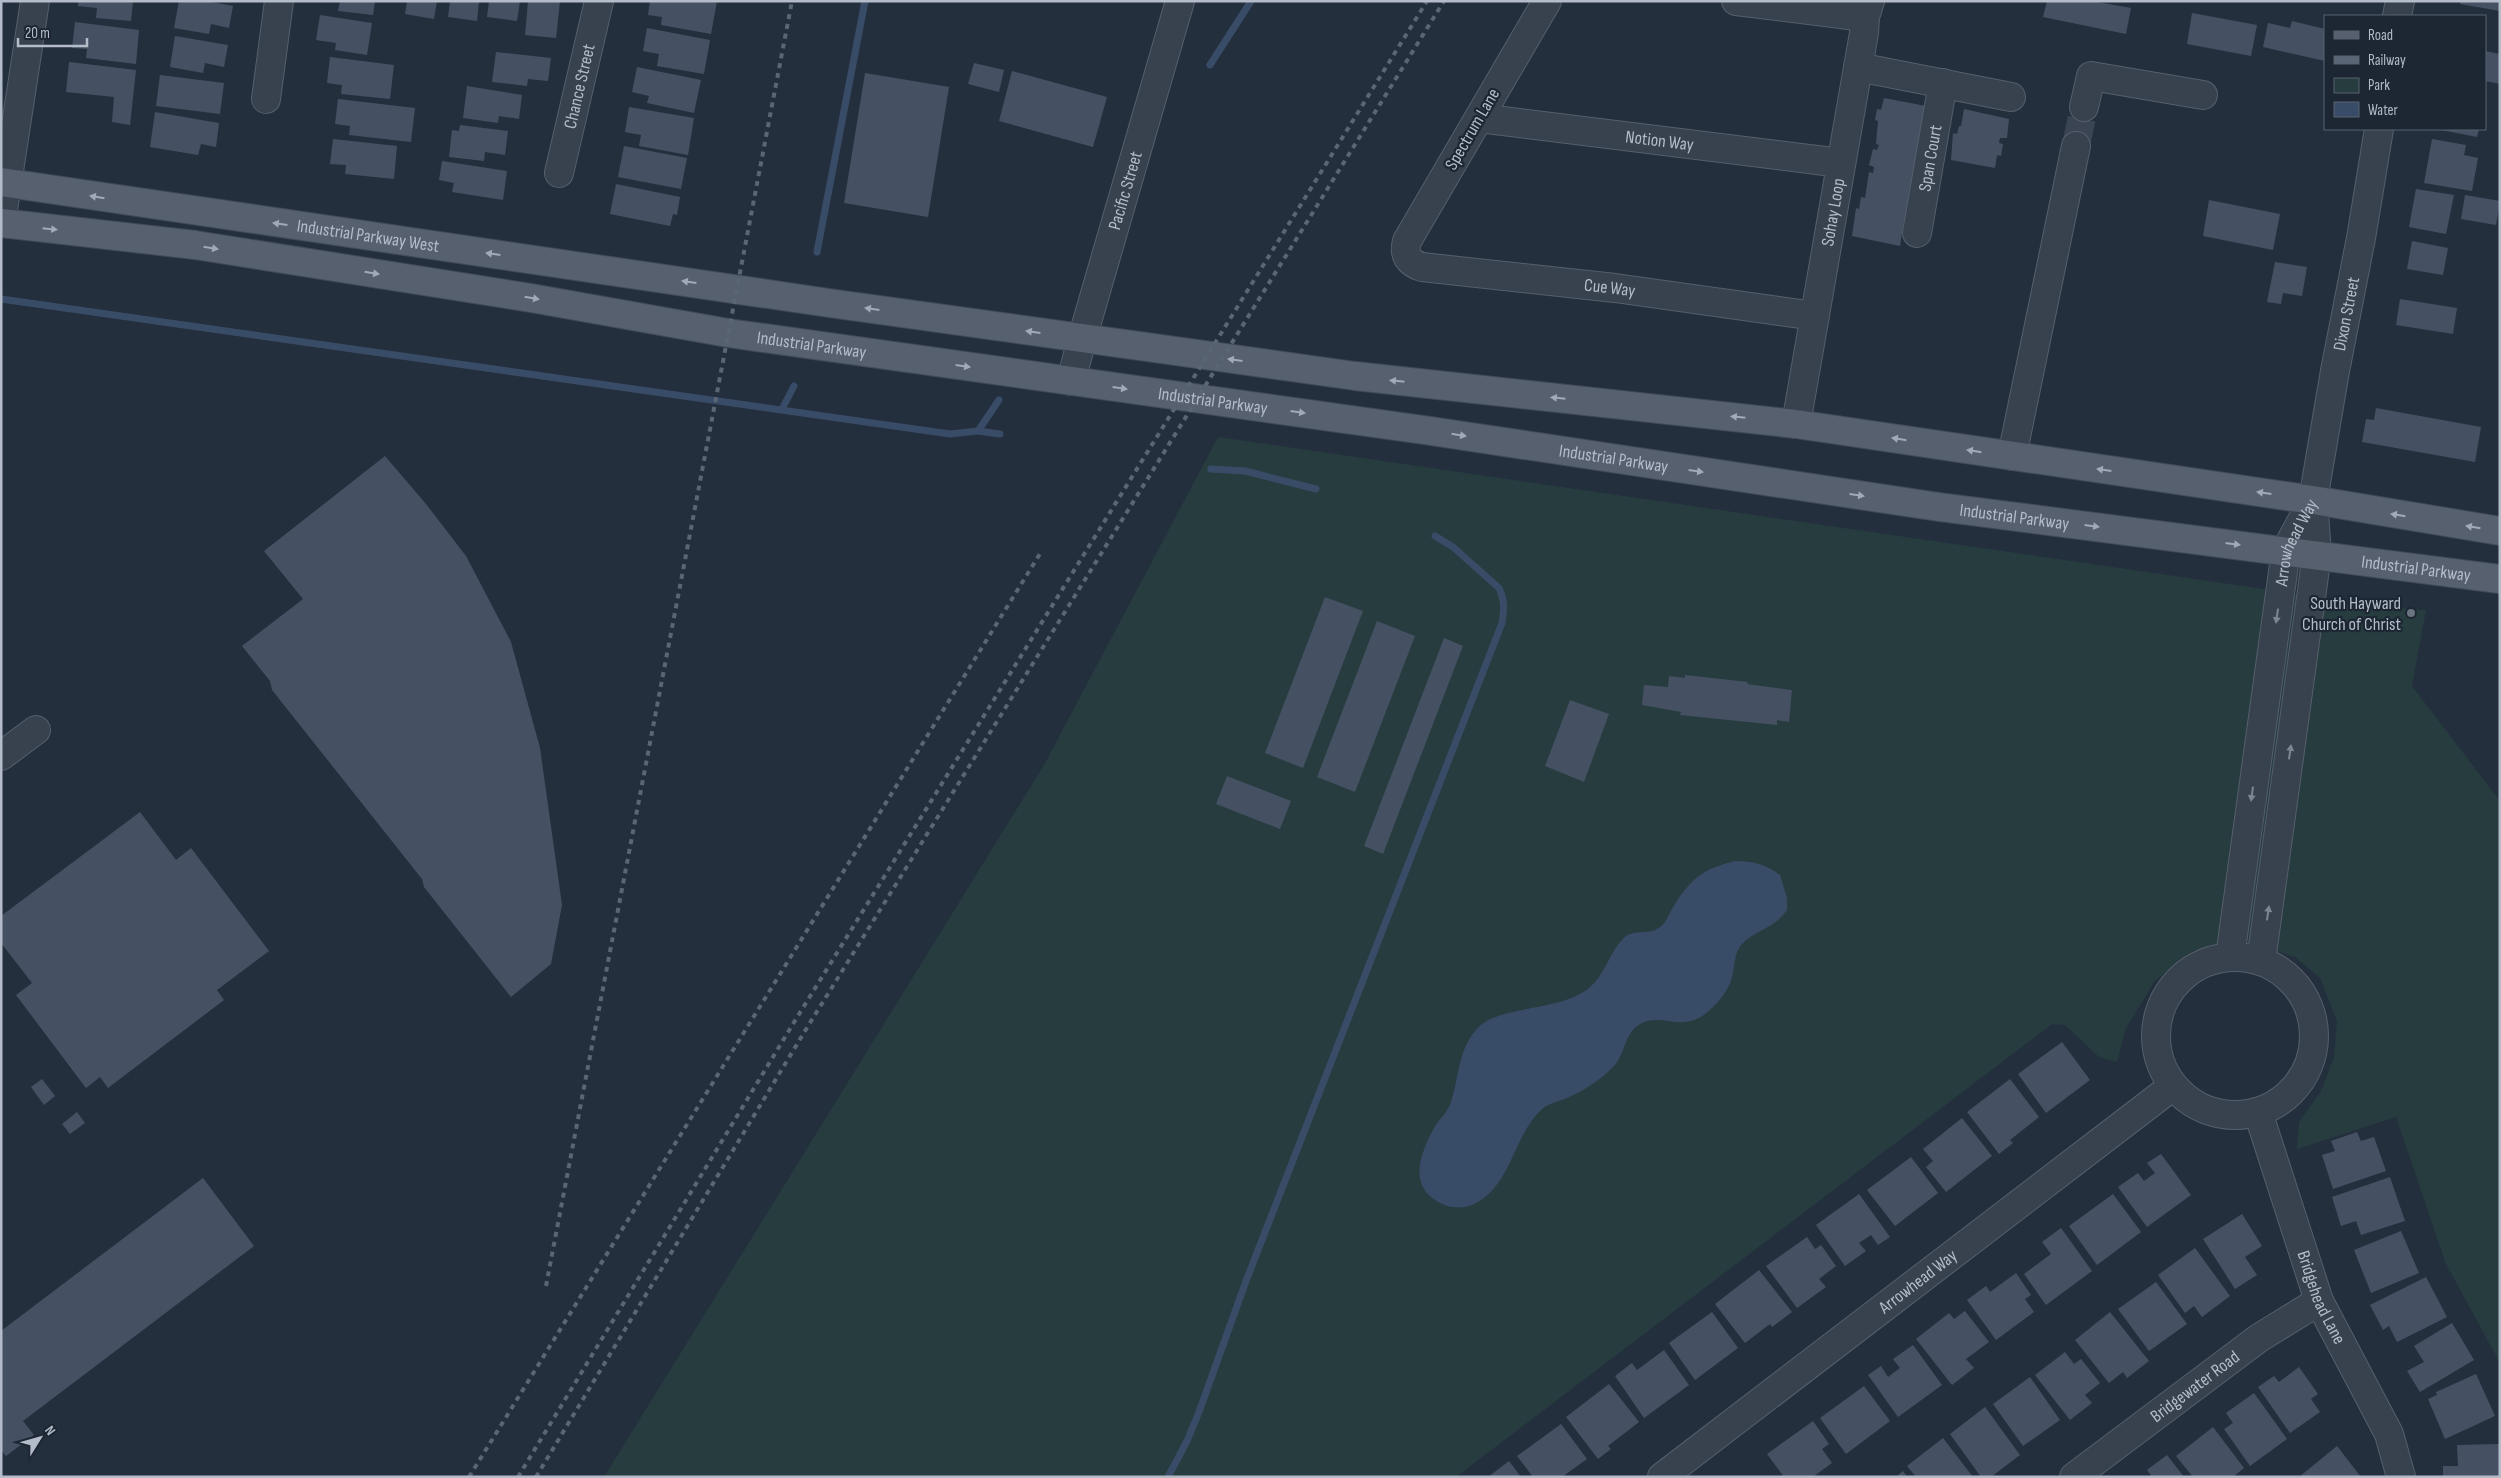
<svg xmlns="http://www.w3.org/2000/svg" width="2501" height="1478" font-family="'Sofia Sans Condensed',sans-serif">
<rect width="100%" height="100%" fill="#242f3e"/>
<polygon fill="#263c3f" points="1218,437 2257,588 2343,604 2426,610 2412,686 2500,801 2500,1363 2446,1264 2396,1117 2297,1149 2299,1122 2321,1091 2334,1057 2337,1021 2320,978 2295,957 2240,939 2193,951 2155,981 2126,1028 2117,1062 2099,1057 2065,1025 2052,1024 1456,1477 604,1477 1044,765"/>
<path fill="#394c67" d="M1735,861C1752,861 1766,864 1780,875L1787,898V910C1773,930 1756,929 1742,944C1734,952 1735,966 1732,977C1730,989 1715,1007 1705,1014C1681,1032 1663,1013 1642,1023C1624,1032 1626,1052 1615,1065C1603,1078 1585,1090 1569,1097C1559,1102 1550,1102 1541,1110C1512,1138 1512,1185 1474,1204C1461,1210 1447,1208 1435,1200C1408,1183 1422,1150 1434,1128C1440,1118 1447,1113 1451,1102C1459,1078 1458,1050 1476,1030C1497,1004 1558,1013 1589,988C1606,974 1609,952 1624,938C1632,929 1647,935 1657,929C1665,925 1668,916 1672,909C1689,880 1702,869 1735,861Z"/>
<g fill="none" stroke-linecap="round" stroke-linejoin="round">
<g stroke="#394c67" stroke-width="7">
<polyline points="1210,65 1251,1"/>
<polyline points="817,252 865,1"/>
<polyline points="1,299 950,434 978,431 999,400"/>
<polyline points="782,409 794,386"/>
<polyline points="978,431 1000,434"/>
<polyline points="1211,469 1245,471 1316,489"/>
<path d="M1168,1477L1187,1441L1199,1412L1246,1281L1502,623C1504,610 1505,600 1499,588L1453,547L1435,536"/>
</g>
</g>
<g fill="#455162">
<polygon points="78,1 133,1 131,21 96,18 97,8 78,6"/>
<polygon points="179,1 206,1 233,6 229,28 211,24 209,34 174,28"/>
<polygon points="340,1 375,1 373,15 338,11"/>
<polygon points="407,1 437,1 434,19 405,14"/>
<polygon points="450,1 479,1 477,21 448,17"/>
<polygon points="489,1 520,1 517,21 487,17"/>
<polygon points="528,1 560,1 556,38 525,35"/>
<polygon points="650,1 717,1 711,34 661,25 662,17 648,15"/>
<polygon points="2047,1 2092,1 2131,8 2126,34 2043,17"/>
<polygon points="2460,1 2500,1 2500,11 2460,4"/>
<polygon points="2192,13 2257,25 2251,56 2187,44"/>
<polygon points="320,15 372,23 367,55 335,50 336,43 316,40"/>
<polygon points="2292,21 2325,29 2325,61 2263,47 2268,23 2290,28"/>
<polygon points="75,22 139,30 136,64 86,58 87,49 72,48"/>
<polygon points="647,28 710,40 704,74 657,66 659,54 643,51"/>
<polygon points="175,36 228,45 224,67 205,63 203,73 170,67"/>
<polygon points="2485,51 2500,54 2500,84 2485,81"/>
<polygon points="496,52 551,58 548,81 528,79 527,86 492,82"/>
<polygon points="330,57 394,65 390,99 341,94 342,85 327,83"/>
<polygon points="69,62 136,70 130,125 112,122 114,97 66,92"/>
<polygon points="974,63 1004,70 999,92 968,84"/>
<polygon points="637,67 701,80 694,113 647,103 649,96 632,92"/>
<polygon points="1012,71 1107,97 1093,147 999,121"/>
<polygon points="865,73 949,87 928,217 844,203"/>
<polygon points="160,75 224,83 220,114 156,106"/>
<polygon points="467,86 522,95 519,119 499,116 498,123 463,118"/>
<polygon points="1884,98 1926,106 1909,193 1912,194 1907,220 1904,220 1900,246 1852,236 1856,208 1859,209 1861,197 1865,198 1869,172 1873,173 1874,167 1869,165 1873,149 1877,150 1879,145 1876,144 1878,121 1875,120 1877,109 1881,110"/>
<polygon points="338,99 415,108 411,142 349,135 350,126 335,124"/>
<polygon points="629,107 694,118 688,155 639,146 641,135 625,132"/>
<polygon points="1964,109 2009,119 2007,138 2000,138 1999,143 2003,144 2001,156 1997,155 1995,168 1951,160 1953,133 1957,134 1959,126 1961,126"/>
<polygon points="155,112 219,123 216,147 201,144 198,155 150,147"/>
<polygon points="460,125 508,131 505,155 485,152 484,161 449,157 452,130 459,131"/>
<polygon points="2436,129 2479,129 2477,137"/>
<polygon points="333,139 397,146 394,179 345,174 346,165 330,164"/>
<polygon points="2432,139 2466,145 2464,155 2478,158 2472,191 2424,183"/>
<polygon points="624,146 687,158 681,189 618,177"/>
<polygon points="442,161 507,171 503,200 452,192 454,183 439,180"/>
<polygon points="616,184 680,197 677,215 673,214 670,226 610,214"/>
<polygon points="2416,189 2454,195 2446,234 2409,227"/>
<polygon points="2465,195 2500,201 2496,225 2461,219"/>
<polygon points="2209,200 2280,214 2273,250 2203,236"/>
<polygon points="2412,241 2448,248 2443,275 2407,269"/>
<polygon points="2275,262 2307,267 2302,296 2283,293 2281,304 2267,302"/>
<polygon points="2400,299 2457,308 2453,334 2396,325"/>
<polygon points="2376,408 2481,427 2475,462 2362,442 2366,419 2374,420"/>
<polygon points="385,456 426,504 466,556 511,642 540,748 562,905 551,964 511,997 424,887 422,879 272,690 270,681 242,646 303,599 264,551"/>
<polygon points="1325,597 1363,611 1303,768 1265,753"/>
<polygon points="1377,621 1415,636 1355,792 1317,777"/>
<polygon points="1444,638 1463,646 1383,854 1364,846"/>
<polygon points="1685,675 1748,682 1747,684 1792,690 1789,722 1777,720 1777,725 1680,715 1681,712 1642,705 1644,685 1668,687 1669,676 1685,678"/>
<polygon points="1570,700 1609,714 1584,782 1545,766"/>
<polygon points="1227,776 1291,801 1280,829 1216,804"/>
<polygon points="140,812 176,860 191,848 269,951 217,990 224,1000 108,1088 100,1077 86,1088 16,995 32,983 1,943 1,916"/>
<polygon points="2062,1042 2090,1080 2046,1113 2018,1074"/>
<polygon points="42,1079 55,1096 44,1105 31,1087"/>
<polygon points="2010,1079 2039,1117 2010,1140 2013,1143 1999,1154 1967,1112"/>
<polygon points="77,1112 85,1123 70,1134 62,1124"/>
<polygon points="1962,1118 1992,1156 1946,1192 1926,1167 1933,1161 1923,1149"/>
<polygon points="2357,1132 2361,1141 2374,1137 2386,1171 2333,1189 2322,1155 2335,1151 2331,1141"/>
<polygon points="2161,1154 2191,1195 2147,1227 2118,1187 2138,1173 2144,1181 2155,1173 2147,1163"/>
<polygon points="1911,1157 1938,1193 1895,1226 1867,1190"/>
<polygon points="2390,1177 2405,1221 2361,1235 2356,1221 2341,1226 2332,1197"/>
<polygon points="203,1178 254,1246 23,1421 34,1435 6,1456 1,1450 1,1331"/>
<polygon points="1859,1194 1890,1237 1878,1245 1871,1235 1859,1243 1866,1251 1845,1266 1816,1225"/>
<polygon points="2113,1194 2141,1232 2097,1265 2069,1226"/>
<polygon points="2242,1214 2262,1246 2245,1257 2257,1275 2235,1289 2203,1239"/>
<polygon points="2061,1228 2092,1271 2046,1305 2024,1274 2051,1254 2042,1242"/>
<polygon points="2401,1231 2419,1273 2371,1293 2354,1250"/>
<polygon points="1807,1237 1815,1249 1821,1245 1836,1266 1819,1279 1826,1287 1797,1308 1766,1266"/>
<polygon points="2195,1248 2230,1296 2202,1317 2194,1306 2185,1313 2158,1275"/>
<polygon points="1759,1270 1792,1312 1772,1327 1770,1324 1745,1343 1715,1304"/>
<polygon points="2016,1273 2031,1295 2025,1299 2034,1312 1996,1340 1967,1300 1986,1286 1990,1292"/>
<polygon points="2426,1277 2447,1317 2397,1342 2389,1326 2383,1330 2370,1305"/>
<polygon points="2156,1282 2187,1324 2149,1351 2118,1309"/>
<polygon points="1965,1311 1989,1342 1966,1359 1974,1368 1952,1385 1916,1339 1949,1313 1954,1319"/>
<polygon points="1712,1312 1738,1348 1695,1380 1669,1343"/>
<polygon points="2110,1312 2149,1361 2127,1378 2123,1372 2109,1383 2075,1340"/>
<polygon points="2452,1323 2474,1360 2420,1392 2407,1371 2424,1362 2414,1346"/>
<polygon points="1913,1345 1942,1385 1898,1417 1868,1375 1881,1366 1888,1377 1900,1368 1893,1359"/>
<polygon points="1664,1350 1689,1385 1644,1418 1615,1376 1632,1363 1637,1370"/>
<polygon points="2065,1352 2074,1364 2081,1359 2100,1383 2085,1395 2092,1403 2070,1420 2035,1375"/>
<polygon points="2299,1367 2318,1394 2311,1399 2320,1412 2290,1433 2258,1387 2274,1376 2279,1382"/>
<polygon points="2476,1374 2495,1416 2445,1439 2428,1399 2437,1395 2436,1392"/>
<polygon points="2030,1377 2060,1420 2023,1446 1993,1404"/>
<polygon points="1609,1384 1639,1422 1608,1446 1611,1449 1598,1459 1566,1417"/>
<polygon points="1864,1386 1890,1421 1846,1454 1820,1418"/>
<polygon points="2254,1393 2287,1439 2250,1466 2224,1429 2233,1423 2226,1413"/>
<polygon points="1985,1407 2020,1455 1991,1477 1981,1477 1950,1434"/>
<polygon points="1813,1421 1829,1444 1822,1449 1832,1463 1813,1477 1784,1477 1767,1454"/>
<polygon points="1561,1424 1587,1459 1562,1477 1533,1477 1517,1456"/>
<polygon points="2213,1427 2244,1468 2233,1477 2193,1477 2176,1456"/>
<polygon points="1943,1438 1973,1477 1916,1477 1907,1466"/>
<polygon points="2500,1444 2500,1477 2443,1477 2443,1466 2458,1466 2457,1445"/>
<polygon points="2337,1446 2361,1477 2299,1477"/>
<polygon points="2167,1455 2184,1477 2152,1477 2147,1470"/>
<polygon points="1509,1461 1521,1477 1488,1477"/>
<polygon points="1903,1471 1907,1477 1896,1477"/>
</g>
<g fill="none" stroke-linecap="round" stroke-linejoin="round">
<polyline stroke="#3a4453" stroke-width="28" stroke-dasharray="28 14" stroke-linecap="butt" points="2076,146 2084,107"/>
<defs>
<g id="minor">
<path id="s1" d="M1547,1L1407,241C1403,255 1409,263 1422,267L1615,288L1815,316"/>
<polyline points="1736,1 1865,17"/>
<polyline points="2397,16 2400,1"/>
<polyline points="1858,67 2011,97"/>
<polyline points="266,99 279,1"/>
<polyline points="2084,107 2091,76 2203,95"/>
<path id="s2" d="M1479,118L1841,163"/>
<path id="s3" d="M559,173L599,1"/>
<polyline points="1,223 35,1"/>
<path id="s4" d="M1917,233L1943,83"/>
<path id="s5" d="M1071,381L1082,339L1180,1"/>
<path id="s6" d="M1796,424L1864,33L1865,17L1870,1"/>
<polyline points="2012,456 2076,146"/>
<polyline points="1,756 36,730"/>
<circle cx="2235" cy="1036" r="79"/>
<path id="s7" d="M2230,957L2286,550L2313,500"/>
<path id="s8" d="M2261,961L2317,554L2313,500L2335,371L2361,238L2379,129"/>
<path id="s9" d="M2258,1112L2319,1301L2389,1434L2401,1477"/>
<path id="s10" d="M1662,1477L2173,1086"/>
<path id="s11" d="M2074,1477L2259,1338L2319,1301"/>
</g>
<g id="major">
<path id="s12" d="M1,182L829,303L1355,376L1796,424L2313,500L2500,531"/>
<path id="s13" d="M1,223L195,245L531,298L728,333L1424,430L1939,507L2500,579"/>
</g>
</defs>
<use href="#minor" stroke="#565f6c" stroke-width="30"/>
<use href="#major" stroke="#414a57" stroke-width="30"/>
<use href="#minor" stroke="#38414e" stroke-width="28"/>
<use href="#major" stroke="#56606e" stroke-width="28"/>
<g stroke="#5a6575" stroke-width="4" stroke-dasharray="5 5" stroke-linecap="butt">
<polyline points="546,1286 792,1"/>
<polyline points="469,1477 1041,552"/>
<polyline points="518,1477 796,1019 1427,1"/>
<polyline points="536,1477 808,1026 1444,1"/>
</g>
</g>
<defs><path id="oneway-solid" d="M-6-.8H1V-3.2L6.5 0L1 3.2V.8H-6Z" transform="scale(1.25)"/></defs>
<g fill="#a1aab7">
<use href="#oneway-solid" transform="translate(97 197) rotate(-171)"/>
<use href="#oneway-solid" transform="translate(280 224) rotate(-172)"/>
<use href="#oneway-solid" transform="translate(50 229) rotate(6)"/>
<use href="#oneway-solid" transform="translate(211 248) rotate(9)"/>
<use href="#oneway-solid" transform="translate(493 254) rotate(-172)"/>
<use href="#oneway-solid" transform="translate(372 273) rotate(9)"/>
<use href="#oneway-solid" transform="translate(689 282) rotate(-172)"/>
<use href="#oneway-solid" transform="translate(532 298) rotate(10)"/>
<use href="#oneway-solid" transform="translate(872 309) rotate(-172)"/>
<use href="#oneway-solid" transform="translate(1033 332) rotate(-172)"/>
<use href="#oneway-solid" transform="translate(1235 360) rotate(-172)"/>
<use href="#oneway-solid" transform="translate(963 366) rotate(8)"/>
<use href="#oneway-solid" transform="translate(1397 381) rotate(-174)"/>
<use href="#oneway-solid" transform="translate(1120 388) rotate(8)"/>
<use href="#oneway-solid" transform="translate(1558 398) rotate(-174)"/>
<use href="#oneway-solid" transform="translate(1298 412) rotate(8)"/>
<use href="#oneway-solid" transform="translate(1738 417) rotate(-174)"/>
<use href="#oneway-solid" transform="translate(1459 435) rotate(9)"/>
<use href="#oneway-solid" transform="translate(1899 439) rotate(-171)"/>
<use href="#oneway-solid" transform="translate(1974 451) rotate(-171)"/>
<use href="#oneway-solid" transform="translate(2104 470) rotate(-172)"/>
<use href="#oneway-solid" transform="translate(1696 471) rotate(8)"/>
<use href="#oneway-solid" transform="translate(2264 493) rotate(-172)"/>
<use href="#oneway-solid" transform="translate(1857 495) rotate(8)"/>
<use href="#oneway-solid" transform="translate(2398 515) rotate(-171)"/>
<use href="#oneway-solid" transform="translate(2092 526) rotate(7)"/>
<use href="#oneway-solid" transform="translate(2473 527) rotate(-171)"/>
<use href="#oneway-solid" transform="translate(2233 544) rotate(7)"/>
</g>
<g fill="#7c8592">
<use href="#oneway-solid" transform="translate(2277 616) rotate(98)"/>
<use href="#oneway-solid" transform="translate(2290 752) rotate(-82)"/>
<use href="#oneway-solid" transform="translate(2252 794) rotate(98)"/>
<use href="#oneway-solid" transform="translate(2268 913) rotate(-82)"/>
</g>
<circle fill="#6b7280" stroke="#1d2633" stroke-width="2" cx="2411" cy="613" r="5"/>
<g text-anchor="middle" stroke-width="4.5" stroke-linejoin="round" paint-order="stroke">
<g font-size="18" fill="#b4bcc9" stroke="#1d2633">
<text dy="6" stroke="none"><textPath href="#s3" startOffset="89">Chance Street</textPath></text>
<text transform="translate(1472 129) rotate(-60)" y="6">Spectrum Lane</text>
<text dy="6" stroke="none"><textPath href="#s2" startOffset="182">Notion Way</textPath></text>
<text dy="6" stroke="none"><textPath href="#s4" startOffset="76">Span Court</textPath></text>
<text dy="6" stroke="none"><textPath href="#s5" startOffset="198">Pacific Street</textPath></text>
<text dy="6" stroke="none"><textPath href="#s6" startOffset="215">Sohay Loop</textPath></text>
<text dy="6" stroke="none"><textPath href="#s12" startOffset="371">Industrial Parkway West</textPath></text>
<text dy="6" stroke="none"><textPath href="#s1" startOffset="501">Cue Way</textPath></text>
<text dy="6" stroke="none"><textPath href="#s8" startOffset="654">Dixon Street</textPath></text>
<text dy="6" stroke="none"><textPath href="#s13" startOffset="820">Industrial Parkway</textPath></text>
<text dy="6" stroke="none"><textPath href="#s13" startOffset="1225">Industrial Parkway</textPath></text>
<text dy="6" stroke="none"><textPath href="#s13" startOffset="1630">Industrial Parkway</textPath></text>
<text dy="6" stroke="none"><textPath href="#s13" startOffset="2035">Industrial Parkway</textPath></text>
<text dy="6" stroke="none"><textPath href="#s7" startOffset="421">Arrowhead Way</textPath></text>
<text dy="6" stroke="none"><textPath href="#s13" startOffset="2440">Industrial Parkway</textPath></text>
<text dy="6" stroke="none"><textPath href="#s10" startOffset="322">Arrowhead Way</textPath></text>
<text dy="6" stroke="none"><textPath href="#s9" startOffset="196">Bridgehead Lane</textPath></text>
<text dy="6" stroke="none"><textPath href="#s11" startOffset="151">Bridgewater Road</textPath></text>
</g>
<g font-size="18" fill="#b4bcc9" stroke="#1d2633" text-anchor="end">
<text x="2401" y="609">South Hayward<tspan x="2401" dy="21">Church of Christ</tspan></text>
</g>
</g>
<rect width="2501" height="1478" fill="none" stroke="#b4bcc9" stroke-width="5"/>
<rect x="2324" y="15" width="162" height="115" fill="#1d2633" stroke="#59626f"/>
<rect x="2334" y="31" width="25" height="8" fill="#56606e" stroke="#59626f"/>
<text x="2368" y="40" font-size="15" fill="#b4bcc9">Road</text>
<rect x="2334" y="56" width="25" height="8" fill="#5a6575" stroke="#59626f"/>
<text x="2368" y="65" font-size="15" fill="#b4bcc9">Railway</text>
<rect x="2334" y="78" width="25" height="15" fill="#263c3f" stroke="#59626f"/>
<text x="2368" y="90" font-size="15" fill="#b4bcc9">Park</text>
<rect x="2334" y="102" width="25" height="15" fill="#394c67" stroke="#59626f"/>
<text x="2368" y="115" font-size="15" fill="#b4bcc9">Water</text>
<g transform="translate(40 1438) rotate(53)" stroke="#1d2633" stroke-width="4" paint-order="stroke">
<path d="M0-4L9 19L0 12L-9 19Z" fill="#b4bcc9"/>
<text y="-8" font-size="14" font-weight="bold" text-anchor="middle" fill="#b4bcc9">N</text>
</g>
<path d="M18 38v8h69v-8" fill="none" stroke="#b4bcc9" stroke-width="2.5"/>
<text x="25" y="38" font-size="15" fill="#b4bcc9" stroke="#1d2633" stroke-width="4" paint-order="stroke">20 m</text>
</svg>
